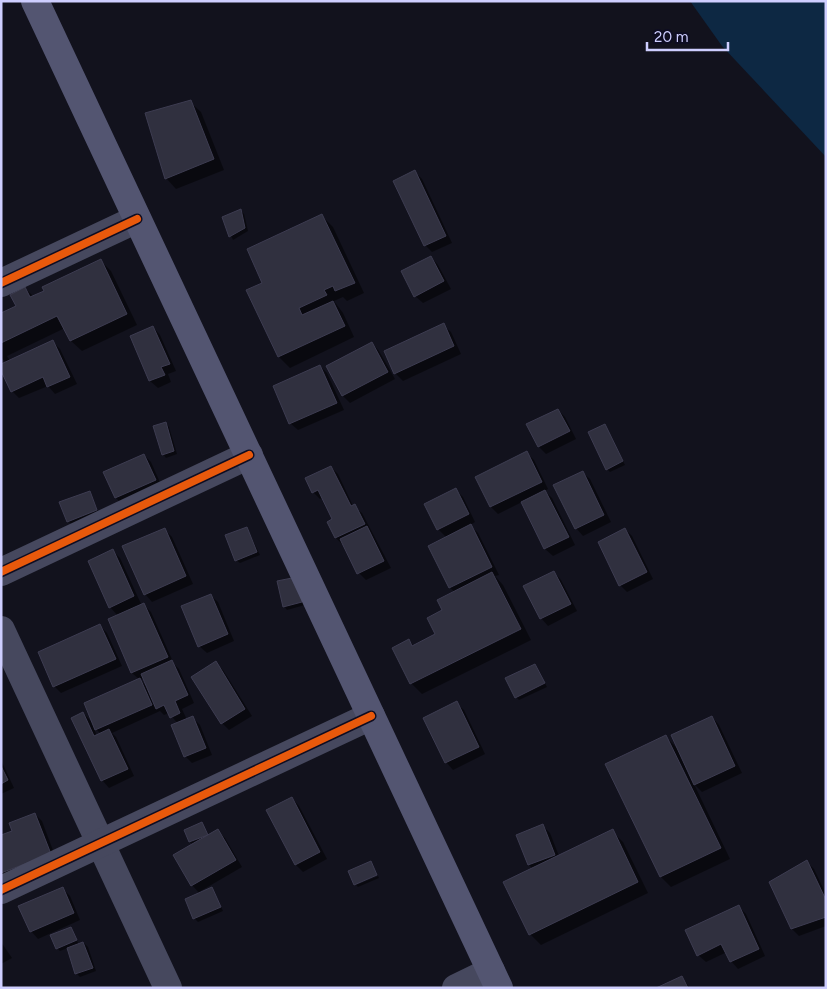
<svg xmlns="http://www.w3.org/2000/svg" width="827" height="989" font-family="Figtree,sans-serif">
<rect width="100%" height="100%" fill="#12121d"/>
<polygon fill="#0d2843" points="690,1 826,1 826,157 722,46"/>
<g fill="#0007" fill-rule="evenodd">
<polygon points="190,102 201,112 224,170 176,189 166,178"/>
<polygon points="415,172 422,179 452,243 432,252 425,245"/>
<polygon points="241,211 244,214 248,231 233,240 223,218"/>
<polygon points="322,216 333,227 364,293 347,301 343,297 334,301 343,313 354,337 290,368 279,357 248,290 264,283"/>
<polygon points="431,257 438,265 451,289 423,303 415,296"/>
<polygon points="101,261 111,271 137,325 82,351 71,341 65,328 7,356 10,361 53,342 60,349 77,384 55,394 48,386 19,398 12,391 6,363 1,357 1,315 17,307 25,288 34,297"/>
<polygon points="443,325 451,332 461,354 403,381 395,373 385,351"/>
<polygon points="153,327 160,335 176,371 168,374 171,382 158,388 150,381 131,337"/>
<polygon points="372,343 379,351 395,379 350,403 343,396"/>
<polygon points="320,366 327,373 344,410 298,430 290,423"/>
<polygon points="558,410 565,417 576,439 546,454 539,447"/>
<polygon points="166,423 169,427 177,454 166,458 163,454"/>
<polygon points="604,425 625,465 610,472 607,469"/>
<polygon points="527,453 534,460 548,489 545,491 552,498 575,545 553,556 545,549 522,502 498,514 491,507 477,477"/>
<polygon points="144,455 151,462 162,487 123,505 116,498 105,473"/>
<polygon points="331,467 338,474 353,506 362,513 391,568 366,580 359,573 343,545 336,538 328,522 334,519 323,498 320,499 313,492"/>
<polygon points="582,472 590,479 611,522 583,536 576,528"/>
<polygon points="456,490 463,497 475,522 470,525 478,533 499,575 495,576 503,585 531,640 422,694 411,683 408,641 414,646 437,635 444,611 455,592 450,588 429,546 447,538 438,529"/>
<polygon points="89,493 99,514 71,524 68,521"/>
<polygon points="247,528 260,555 240,563 236,560"/>
<polygon points="164,529 172,537 193,584 152,602 145,594"/>
<polygon points="625,529 632,536 653,579 627,592 620,585"/>
<path d="M113,551L120,558L142,606L144,605L151,612L174,664L179,669L194,703L182,709L187,720L192,717L200,725L212,755L192,763L185,756L178,724L169,713L164,715L160,711L112,733L116,737L134,776L109,788L102,780L83,713L94,724L140,680L132,673L109,620L118,616L110,607ZM144,678L147,687L140,680ZM93,726L101,734L97,736Z"/>
<polygon points="554,572 561,580 577,611 548,626 541,618"/>
<polygon points="296,578 305,605 287,610 284,606"/>
<polygon points="210,595 218,602 234,641 207,653 199,646"/>
<polygon points="100,626 107,633 122,666 61,693 54,686"/>
<polygon points="215,663 223,670 252,716 229,730 222,723"/>
<polygon points="535,665 547,687 519,700 516,697"/>
<polygon points="456,703 464,710 485,754 453,770 446,762 425,718"/>
<polygon points="712,717 719,725 742,773 702,792 694,784 730,859 671,887 661,877 665,736 678,749"/>
<polygon points="1,760 14,788 1,794"/>
<polygon points="292,798 299,806 327,859 303,872 296,865"/>
<polygon points="35,814 42,821 57,861 1,883 1,836 14,831"/>
<polygon points="202,824 209,836 218,831 225,838 242,867 199,892 212,889 223,911 198,922 194,918 200,894 192,885 193,845 190,842"/>
<polygon points="542,825 550,833 559,856 612,831 623,842 648,893 541,945 530,934 533,869 529,865"/>
<polygon points="807,862 814,869 826,894 826,926 799,936 792,929"/>
<polygon points="378,876 379,878 358,887 356,885"/>
<polygon points="62,888 70,896 80,920 38,939 31,931"/>
<polygon points="738,906 746,914 765,956 738,969 731,961 727,952 706,962 698,955"/>
<polygon points="71,928 79,945 84,943 88,947 96,971 80,977 76,973 68,948 60,951 57,948"/>
<polygon points="1,942 12,958 1,964"/>
<polygon points="682,977 690,988 659,988"/>
</g>
<g fill="#30303f" stroke="#3d3c51">
<polygon points="191,100 214,159 165,179 145,113"/>
<polygon points="415,170 446,236 424,246 393,181"/>
<polygon points="241,209 245,228 229,237 222,217"/>
<polygon points="322,214 355,283 335,291 333,286 324,290 327,295 299,308 302,315 333,301 345,326 278,357 246,290 262,283 247,249"/>
<polygon points="431,256 444,281 414,297 401,271"/>
<polygon points="101,259 127,314 70,341 57,316 1,343 1,313 16,306 10,295 25,287 30,297 44,291 42,287"/>
<polygon points="444,323 454,346 394,374 384,351"/>
<polygon points="153,326 170,364 161,367 165,375 149,381 130,336"/>
<polygon points="53,340 70,377 47,387 43,377 11,392 1,371 1,364"/>
<polygon points="372,342 388,372 342,396 326,366"/>
<polygon points="320,365 337,403 289,424 273,386"/>
<polygon points="558,409 570,431 538,447 526,424"/>
<polygon points="166,422 174,451 162,455 153,426"/>
<polygon points="605,424 623,461 606,470 588,432"/>
<polygon points="527,451 542,482 490,507 475,477"/>
<polygon points="144,454 156,480 115,498 103,472"/>
<polygon points="331,466 351,506 355,504 365,524 335,538 327,522 332,519 318,490 312,493 305,478"/>
<polygon points="583,471 604,515 575,529 553,485"/>
<polygon points="456,488 469,514 437,530 424,504"/>
<polygon points="545,490 569,537 544,549 521,502"/>
<polygon points="90,491 97,510 67,522 59,502"/>
<polygon points="471,524 492,567 449,588 428,546"/>
<polygon points="367,526 384,561 357,574 340,539"/>
<polygon points="247,527 257,552 235,561 225,535"/>
<polygon points="165,528 186,576 144,595 122,546"/>
<polygon points="625,528 647,572 619,586 598,542"/>
<polygon points="113,549 134,596 109,608 88,561"/>
<polygon points="554,571 571,604 540,619 523,586"/>
<polygon points="492,572 521,629 410,684 392,648 409,639 412,646 435,634 427,618 442,610 437,600"/>
<polygon points="297,577 302,602 283,607 277,581"/>
<polygon points="211,594 228,634 198,647 181,606"/>
<polygon points="144,603 168,657 131,673 108,619"/>
<polygon points="100,624 116,659 53,687 38,652"/>
<polygon points="172,660 188,695 175,701 180,713 170,718 164,705 156,709 141,674"/>
<polygon points="216,661 245,709 221,724 191,677"/>
<polygon points="535,664 545,683 515,698 505,678"/>
<polygon points="140,678 152,705 95,730 84,703"/>
<polygon points="457,701 479,747 445,763 423,718"/>
<polygon points="83,712 94,736 109,729 128,769 101,781 71,718"/>
<polygon points="193,716 206,748 184,757 171,725"/>
<polygon points="712,716 735,766 694,785 671,735"/>
<polygon points="666,735 721,848 660,877 605,764"/>
<polygon points="1,766 8,780 1,784"/>
<polygon points="292,797 320,852 295,865 266,810"/>
<polygon points="35,813 51,854 1,873 1,835 12,831 9,823"/>
<polygon points="202,822 208,835 189,842 184,830"/>
<polygon points="543,824 555,855 528,865 516,835"/>
<polygon points="218,829 236,860 191,886 173,855"/>
<polygon points="613,829 638,882 529,935 503,882"/>
<polygon points="807,860 826,900 826,917 791,929 769,882"/>
<polygon points="371,861 377,875 354,885 348,871"/>
<polygon points="63,887 74,913 30,932 18,906"/>
<polygon points="212,887 221,907 193,919 185,899"/>
<polygon points="739,905 759,949 730,962 721,944 697,956 685,930"/>
<polygon points="71,927 77,940 56,949 50,935"/>
<polygon points="83,942 93,968 75,974 67,948"/>
<polygon points="682,976 688,988 656,988"/>
</g>
<g fill="none" stroke-linecap="round" stroke-linejoin="round">
<g stroke="#46485e" stroke-width="28">
<polyline points="1,283 137,219"/>
<polyline points="1,572 249,455"/>
<polyline points="1,630 168,988"/>
<polyline points="1,890 371,716"/>
<polyline points="456,988 491,971"/>
</g>
<polyline stroke="#535571" stroke-width="28" points="35,1 499,988"/>
<defs>
<g id="cycleway">
<polyline points="1,283 137,219"/>
<polyline points="1,572 249,455"/>
<polyline points="1,890 371,716"/>
</g>
</defs>
<use href="#cycleway" stroke="#0e0d22" stroke-width="11"/>
<use href="#cycleway" stroke="#e8590c" stroke-width="8"/>
</g>
<rect width="827" height="989" fill="none" stroke="#ceceff" stroke-width="5"/>
<path d="M647 42v8h81v-8" fill="none" stroke="#ceceff" stroke-width="2.5"/>
<text x="654" y="42" font-size="15" fill="#ceceff" stroke="#0e0d22" stroke-width="4" paint-order="stroke">20 m</text>
</svg>
